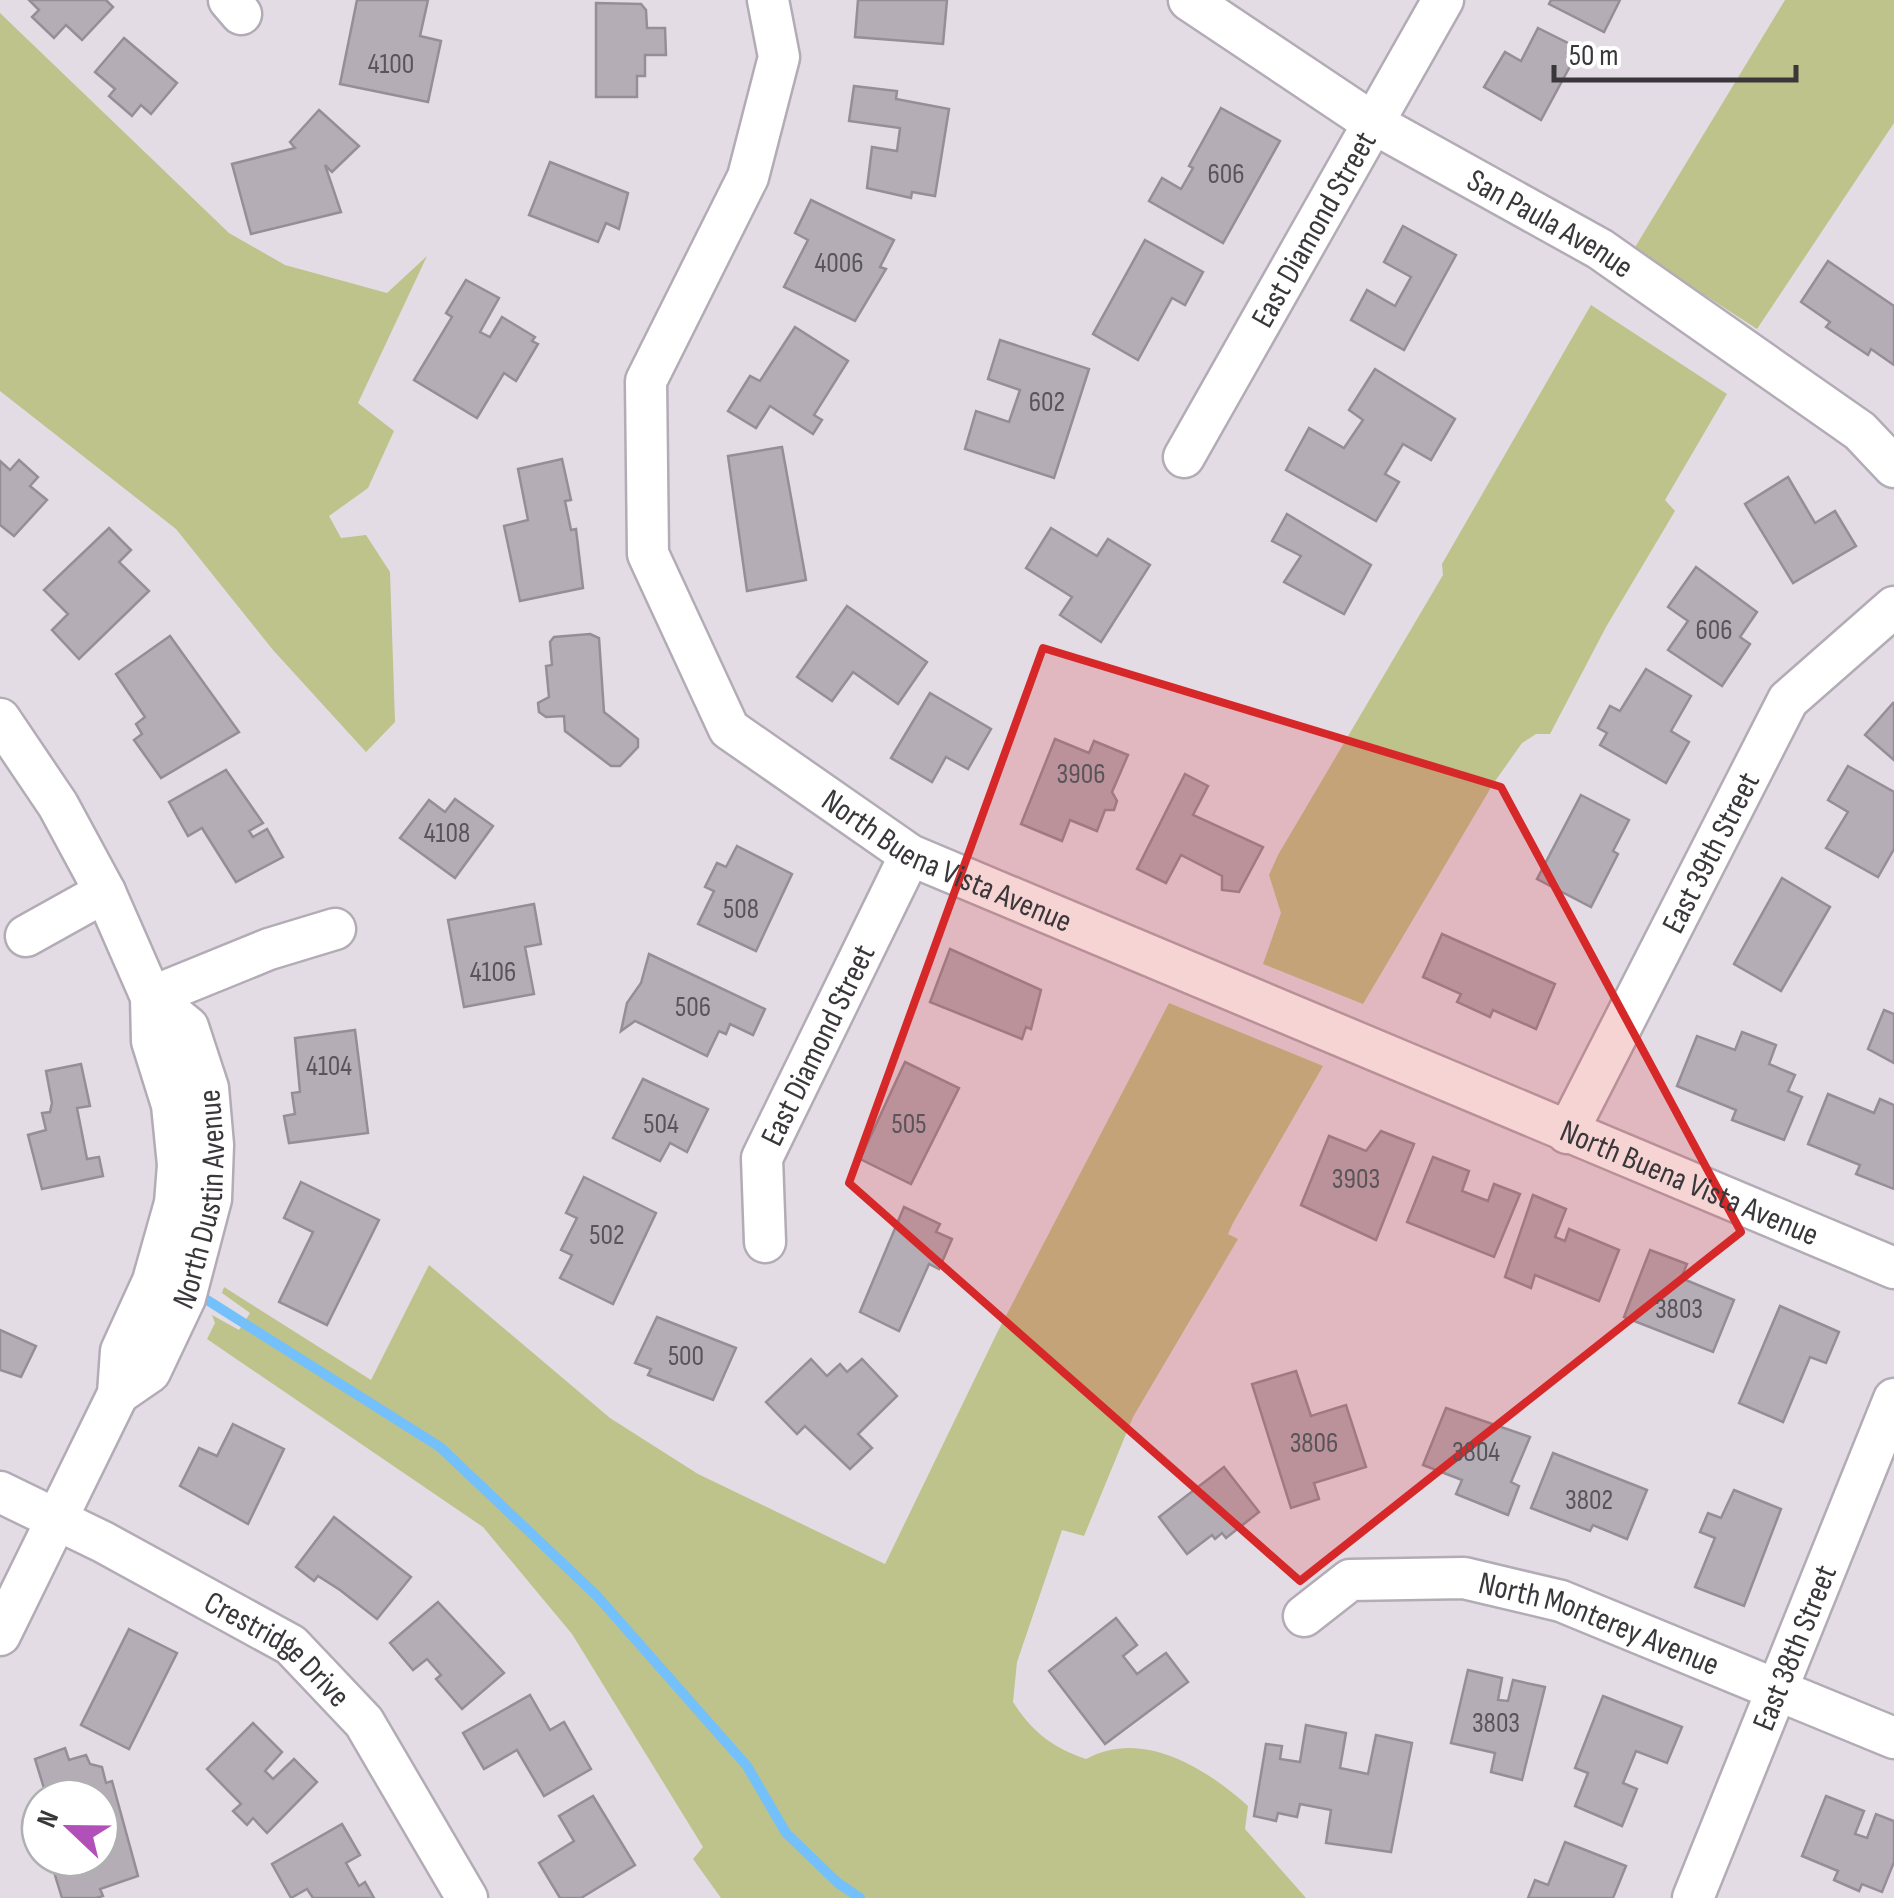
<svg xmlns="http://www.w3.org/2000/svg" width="1894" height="1898" font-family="'Sofia Sans Condensed',sans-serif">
<rect width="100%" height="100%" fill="#e4dce5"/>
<g fill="#bec28b">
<polygon points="1785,0 1894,0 1894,123 1757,329 1634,249"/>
<polygon points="0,13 229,233 285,265 387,293 427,256 358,403 394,431 368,488 329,516 341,538 366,535 390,572 395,722 366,752 273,650 176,529 0,391"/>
<polygon points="1591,305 1727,394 1665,500 1675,511 1606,627 1550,734 1536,734 1522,743 1493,784 1363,1004 1263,964 1281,913 1269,875 1278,855 1443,575 1442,564"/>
<path d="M1169,1003L1323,1066L1233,1223L1228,1234L1238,1239L1133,1417L1084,1536L1062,1530L1017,1662L1013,1702C1032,1732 1053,1748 1086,1759C1142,1728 1206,1768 1248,1806L1245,1829L1306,1898H721L693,1859L703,1847L572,1634L483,1527L207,1339L215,1323L212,1315L239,1330L250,1313L222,1293L224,1287L371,1380L429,1265L610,1418L698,1474L885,1564L997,1333Z"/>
</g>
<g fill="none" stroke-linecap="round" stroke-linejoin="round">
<polyline stroke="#74c0fb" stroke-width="10" points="196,1293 440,1447 597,1596 747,1766 786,1833 838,1883 860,1898"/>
</g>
<g fill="#b5adb6" stroke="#958e97" stroke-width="2.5">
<polygon points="29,0 106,0 113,7 82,40 66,25 54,38 32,17 39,10"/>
<polygon points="357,0 428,0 420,36 441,41 428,102 340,84"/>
<polygon points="858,0 947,0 943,44 855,37"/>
<polygon points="1551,0 1620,0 1604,32 1549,4"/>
<polygon points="596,3 641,4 646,10 647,28 665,28 666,55 645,55 645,76 637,76 637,97 596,97"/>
<polygon points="1538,28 1572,45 1567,53 1575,57 1541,120 1484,87 1505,52 1521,61"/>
<polygon points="124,38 177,83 151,114 141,105 132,116 109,96 115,89 95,72"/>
<polygon points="854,86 897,91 896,99 949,109 935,196 912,192 911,198 867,188 872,147 897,151 900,128 849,121"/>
<polygon points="1221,108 1280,141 1223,243 1149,201 1162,178 1181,189 1193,168 1189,166"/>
<polygon points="319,110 359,146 332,172 325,165 341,212 251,234 232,164 295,148 290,142"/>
<polygon points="550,162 628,193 619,229 606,223 598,242 529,215"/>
<polygon points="811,200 894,240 880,267 886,269 855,321 784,287 808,240 795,233"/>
<polygon points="1403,226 1456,255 1404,350 1351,320 1367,290 1395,306 1411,277 1384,262"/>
<polygon points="1145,240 1203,272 1185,305 1172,298 1138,360 1093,334"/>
<polygon points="1828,261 1894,306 1894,365 1871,349 1868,355 1826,327 1830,322 1801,302"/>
<polygon points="466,280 499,298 480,332 490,337 502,317 535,337 532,341 538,344 516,381 504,373 477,418 414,380 452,317 446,313"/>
<polygon points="795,327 848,361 814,415 822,420 813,434 770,406 756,428 728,411 750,376 760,381"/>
<polygon points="1000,340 1089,369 1054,478 965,449 976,411 1009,422 1020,390 988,379"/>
<polygon points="1375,369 1455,419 1431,460 1403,444 1385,474 1399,482 1376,521 1286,470 1309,428 1344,448 1363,420 1349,410"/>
<polygon points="782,447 806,580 747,591 728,456"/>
<polygon points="562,459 571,500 565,501 571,530 576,529 583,588 520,601 504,526 528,520 518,469"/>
<polygon points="19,460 38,477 30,486 47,500 14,536 0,525 0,461 10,470"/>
<polygon points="1788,477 1815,523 1835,511 1856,546 1793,583 1745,504"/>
<polygon points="1287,514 1371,565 1344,614 1284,582 1301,556 1272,541"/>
<polygon points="109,528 131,550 119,562 149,591 79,659 52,630 68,614 44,590"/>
<polygon points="1051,528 1097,556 1108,539 1150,565 1101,642 1060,615 1072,597 1026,568"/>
<polygon points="1696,567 1757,612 1740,637 1750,644 1722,686 1668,650 1688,621 1668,607"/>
<polygon points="847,606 927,662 898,704 853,672 832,701 797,677"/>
<polygon points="590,634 599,638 604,712 638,739 638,747 620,766 611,766 565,731 564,716 546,717 539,712 538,703 549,697 546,666 552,665 550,642 554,637"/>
<polygon points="170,636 239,732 161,778 134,740 142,734 136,724 145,717 116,674"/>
<polygon points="1646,669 1691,696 1671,731 1689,742 1666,783 1600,745 1607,733 1598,728 1610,706 1620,711"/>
<polygon points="930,693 991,729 968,769 946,757 932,782 891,758"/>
<polygon points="1893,703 1894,704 1894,760 1865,735"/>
<polygon points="1055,739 1089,753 1094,741 1128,755 1112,792 1117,801 1114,810 1105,810 1097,831 1070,820 1062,841 1021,824"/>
<polygon points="1848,766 1894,792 1894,849 1878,877 1826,848 1848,812 1828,800"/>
<polygon points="226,770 263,823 249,831 253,837 267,829 283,857 236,882 202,828 188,836 169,802"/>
<polygon points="1185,774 1208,786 1193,815 1263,847 1239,892 1222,890 1222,876 1181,855 1166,883 1137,869"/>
<polygon points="1581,795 1629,820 1613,851 1618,854 1591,907 1537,879"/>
<polygon points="455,799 493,826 455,878 400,838 429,800 445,812"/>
<polygon points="737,846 792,874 756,951 698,924 714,891 705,887 717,863 726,867"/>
<polygon points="1782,878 1830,907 1781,991 1734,964"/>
<polygon points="534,904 541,944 525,947 534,994 464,1007 448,920"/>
<polygon points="1442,934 1555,984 1536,1029 1493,1010 1490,1017 1457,1002 1461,994 1423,977"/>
<polygon points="950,949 1041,990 1031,1029 1026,1027 1022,1039 930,1002"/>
<polygon points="649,954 765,1009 753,1035 730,1024 726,1034 719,1031 707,1056 635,1021 621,1031 627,1003 641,983"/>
<polygon points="1884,1010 1894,1014 1894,1063 1868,1049"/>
<polygon points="355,1030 368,1133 289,1143 284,1116 295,1114 292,1093 300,1092 295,1038"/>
<polygon points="1742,1032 1776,1045 1769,1064 1795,1075 1788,1091 1802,1097 1784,1140 1732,1120 1736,1110 1677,1086 1697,1036 1735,1050"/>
<polygon points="905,1062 959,1088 911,1184 860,1159"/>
<polygon points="81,1064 90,1106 77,1108 87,1159 99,1157 103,1176 42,1189 28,1135 46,1130 42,1113 50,1112 52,1103 46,1071"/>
<polygon points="643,1079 708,1109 687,1152 670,1143 660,1161 613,1138"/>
<polygon points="1828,1094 1874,1113 1880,1099 1894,1105 1894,1189 1856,1174 1860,1165 1808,1144"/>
<polygon points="1381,1131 1414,1144 1376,1240 1301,1205 1329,1136 1366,1151"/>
<polygon points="1433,1157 1469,1171 1462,1191 1488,1201 1494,1184 1520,1194 1494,1257 1407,1222"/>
<polygon points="584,1177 656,1213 613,1304 560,1278 572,1255 561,1250 577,1218 566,1213"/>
<polygon points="301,1182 379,1220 327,1325 279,1302 313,1232 284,1218"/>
<polygon points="1533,1195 1566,1209 1555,1237 1565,1241 1569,1229 1619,1250 1599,1301 1535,1275 1531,1288 1505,1277"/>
<polygon points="904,1207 940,1224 936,1232 952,1239 939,1269 929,1264 899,1331 860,1312"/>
<polygon points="1650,1250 1687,1264 1681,1278 1734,1300 1713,1352 1624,1317"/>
<polygon points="1780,1306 1839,1332 1826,1363 1810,1357 1783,1422 1739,1403"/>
<polygon points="657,1317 736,1348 713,1400 648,1375 651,1369 635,1363"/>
<polygon points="0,1330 36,1346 21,1377 0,1370"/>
<polygon points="811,1359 827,1376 840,1364 847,1372 862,1359 897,1396 858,1434 872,1448 850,1469 805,1426 797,1434 766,1402"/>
<polygon points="1296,1371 1311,1416 1346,1405 1366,1467 1314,1483 1319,1499 1291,1508 1252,1384"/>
<polygon points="1446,1408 1530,1437 1511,1482 1519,1486 1508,1515 1456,1494 1462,1480 1423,1465"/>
<polygon points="233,1424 284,1449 248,1524 180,1486 199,1448 217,1456"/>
<polygon points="1553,1453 1647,1490 1627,1539 1593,1525 1590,1531 1531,1508"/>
<polygon points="1224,1467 1259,1512 1226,1538 1222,1533 1215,1539 1212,1535 1187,1554 1159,1517"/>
<polygon points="1734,1490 1781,1509 1744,1606 1695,1587 1715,1538 1700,1532 1708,1513 1721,1518"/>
<polygon points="334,1517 411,1577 377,1619 340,1590 318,1576 314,1581 296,1567"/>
<polygon points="438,1602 504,1673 462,1709 436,1679 441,1675 427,1659 413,1670 390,1643"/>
<polygon points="1116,1618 1137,1645 1123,1656 1137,1674 1166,1653 1188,1682 1105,1744 1049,1671"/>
<polygon points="129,1629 177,1653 129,1749 81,1725"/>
<polygon points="1468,1670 1502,1678 1498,1700 1508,1701 1513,1680 1545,1687 1522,1780 1491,1772 1495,1753 1451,1743"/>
<polygon points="530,1695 550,1730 564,1722 591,1769 544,1796 517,1750 484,1769 463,1733"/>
<polygon points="1603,1696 1682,1727 1667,1763 1636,1751 1623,1783 1637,1789 1622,1826 1575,1806 1588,1773 1575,1768"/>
<polygon points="253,1723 282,1752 265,1771 273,1779 294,1759 317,1782 267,1833 253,1818 247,1825 233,1811 241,1804 207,1769"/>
<polygon points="1306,1725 1346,1733 1340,1768 1368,1774 1376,1735 1412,1743 1391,1852 1326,1843 1331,1810 1300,1804 1297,1817 1278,1813 1276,1821 1254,1816 1266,1744 1282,1746 1280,1759 1300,1762"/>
<polygon points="65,1748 69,1760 86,1755 90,1764 102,1767 106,1783 112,1781 138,1876 100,1889 103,1896 96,1898 62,1898 51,1862 100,1858 100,1798 47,1798 35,1759"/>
<polygon points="593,1796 635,1865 581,1898 560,1898 539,1863 574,1841 559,1816"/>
<polygon points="1826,1796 1864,1811 1855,1834 1867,1838 1876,1814 1894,1821 1894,1862 1882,1892 1862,1884 1859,1891 1834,1880 1838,1871 1802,1856"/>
<polygon points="342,1824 360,1855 346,1863 359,1886 365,1882 374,1898 313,1898 307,1889 291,1898 272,1864"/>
<polygon points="1565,1842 1626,1866 1613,1898 1528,1898 1535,1880 1548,1885"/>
</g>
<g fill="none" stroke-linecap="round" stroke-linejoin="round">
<defs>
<g id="minor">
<polyline points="229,0 241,14"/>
<path id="s1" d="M768,0L779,57L748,177L646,381L648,554L729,729L910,855L1894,1268"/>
<path id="s2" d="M1189,0L1373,123L1600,249L1860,431L1894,467"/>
<path id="s3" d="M1184,457L1443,0"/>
<polyline points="0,719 58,805 105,892 151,997 152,1041 172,1105 178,1165 175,1203 153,1281 121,1351 118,1394 0,1635"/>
<polyline points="26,936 105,892"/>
<polyline points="151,997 269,949 335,929"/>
<path id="s4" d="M1567,1133L1788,700L1894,607"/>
<path id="s5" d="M765,1242L762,1158L910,855"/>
<path id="s6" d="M118,1394L150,1372L185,1298L211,1199L213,1145L208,1088L188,1027L151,997"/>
<path id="s7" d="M0,1492L103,1542L291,1645L364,1722L467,1898"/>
<path id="s8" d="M1304,1616L1350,1580L1464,1578L1561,1601L1894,1738"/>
<path id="s9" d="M1693,1898L1894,1399"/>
</g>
</defs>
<use href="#minor" stroke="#b3abb5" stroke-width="45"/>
<use href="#minor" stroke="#fff" stroke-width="40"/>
</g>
<path fill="#d62828" fill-opacity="0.2" stroke="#d62828" stroke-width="8" stroke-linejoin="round" d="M1043,648L1501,787L1741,1232L1300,1581L849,1183Z"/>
<g text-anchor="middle" stroke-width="8" stroke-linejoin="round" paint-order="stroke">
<g font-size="28" fill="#59545a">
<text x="391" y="73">4100</text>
<text x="1226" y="183">606</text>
<text x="839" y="272">4006</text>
<text x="1047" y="411">602</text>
<text x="1714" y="639">606</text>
<text x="1081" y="783">3906</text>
<text x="447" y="842">4108</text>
<text x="741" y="918">508</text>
<text x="493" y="981">4106</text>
<text x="693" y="1016">506</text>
<text x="329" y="1075">4104</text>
<text x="661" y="1133">504</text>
<text x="909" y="1133">505</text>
<text x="1356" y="1188">3903</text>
<text x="607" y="1244">502</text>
<text x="1679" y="1318">3803</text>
<text x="686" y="1365">500</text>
<text x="1314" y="1452">3806</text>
<text x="1476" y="1461">3804</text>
<text x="1589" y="1509">3802</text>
<text x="1496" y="1732">3803</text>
</g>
<g font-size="32" fill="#3a373b" stroke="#fff">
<text dy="11" stroke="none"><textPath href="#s2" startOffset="425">San Paula Avenue</textPath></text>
<text dy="11" stroke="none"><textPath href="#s3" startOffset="262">East Diamond Street</textPath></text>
<text dy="11" stroke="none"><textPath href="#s4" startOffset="315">East 39th Street</textPath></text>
<text dy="11" stroke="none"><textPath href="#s1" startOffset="1032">North Buena Vista Avenue</textPath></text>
<text dy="11" stroke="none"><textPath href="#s5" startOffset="210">East Diamond Street</textPath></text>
<text dy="11" stroke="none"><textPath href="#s1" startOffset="1842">North Buena Vista Avenue</textPath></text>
<text dy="11" stroke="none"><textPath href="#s6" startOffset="222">North Dustin Avenue</textPath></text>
<text dy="11" stroke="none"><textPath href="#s8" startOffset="315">North Monterey Avenue</textPath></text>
<text dy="11" stroke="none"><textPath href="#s9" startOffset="270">East 38th Street</textPath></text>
<text dy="11" stroke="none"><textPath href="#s7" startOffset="320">Crestridge Drive</textPath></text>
</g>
</g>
<g transform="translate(70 1828) rotate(292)"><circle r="48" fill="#ffffff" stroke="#b0afb1" stroke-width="2.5"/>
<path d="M0-8L18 38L0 25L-18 38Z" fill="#b150b8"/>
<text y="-15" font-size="28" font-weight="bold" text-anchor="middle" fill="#3a373b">N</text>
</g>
<path d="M1554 65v15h242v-15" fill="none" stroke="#3a373b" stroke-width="5"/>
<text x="1569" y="65" font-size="30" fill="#3a373b" stroke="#ffffff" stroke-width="8" paint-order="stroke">50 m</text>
</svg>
